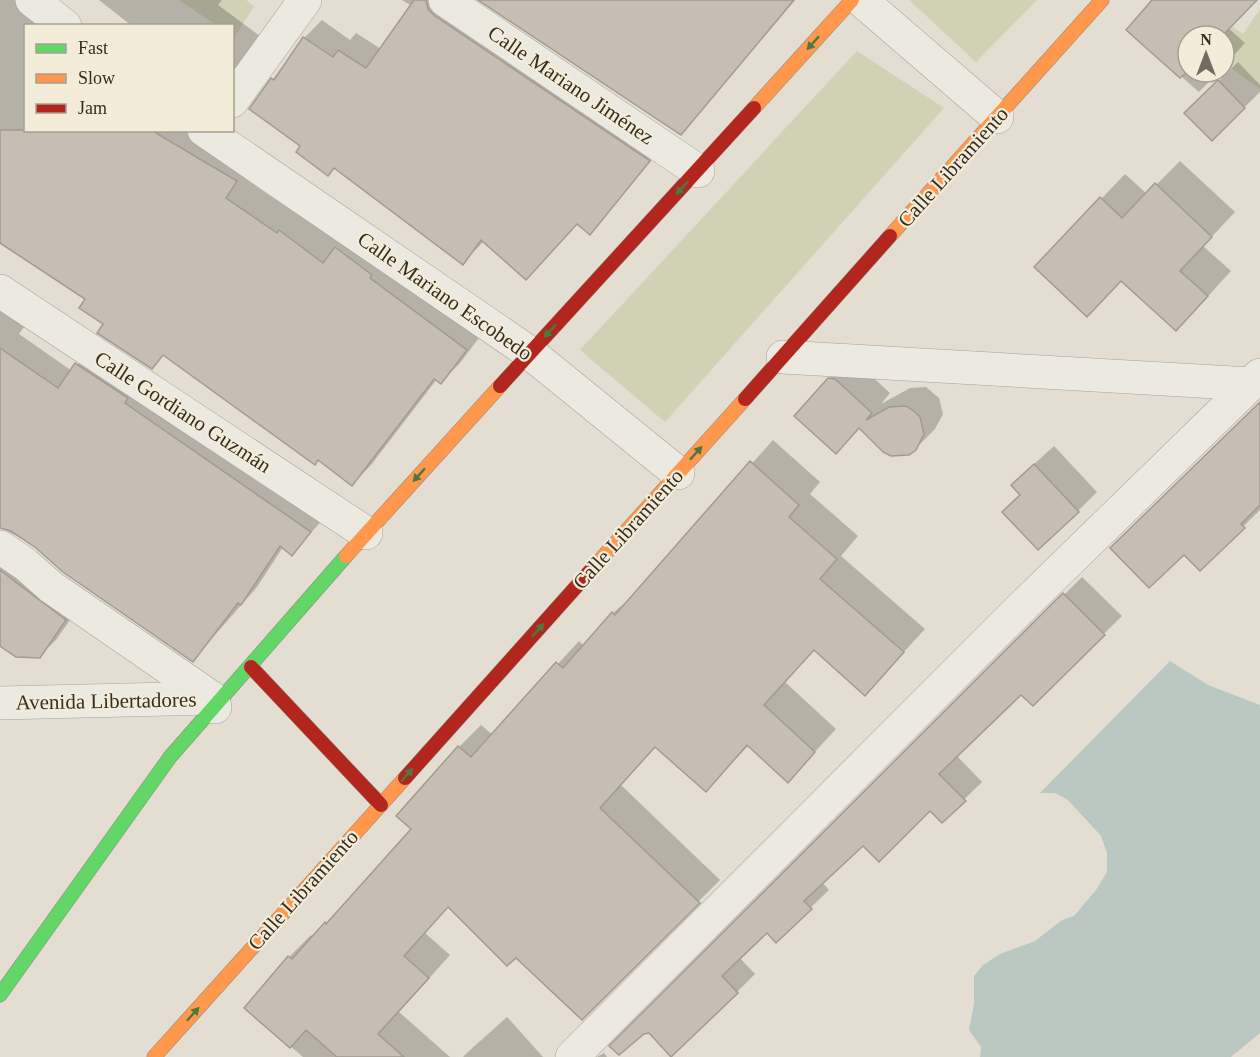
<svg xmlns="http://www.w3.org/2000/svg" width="1260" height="1057" font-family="Georgia,serif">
<rect width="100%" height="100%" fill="#e3ded1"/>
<g fill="#d0d1b5">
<polygon points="179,0 246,0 254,6 234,38 232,26 216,25"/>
<polygon points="909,0 1037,0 976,62"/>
<polygon points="1192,0 1243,34 1260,9 1260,89 1224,63 1224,36 1188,36"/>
<polygon points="857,51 944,108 665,422 580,350"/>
</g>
<polygon fill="#bbc8c1" points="1170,661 1208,685 1260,705 1260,1033 1231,1057 980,1057 981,1047 969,1030 974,1004 974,976 983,965 1000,954 1035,941 1062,920 1074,916 1096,890 1107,872 1107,853 1101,836 1068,800 1055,793 1040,793"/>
<g fill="#0003">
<polygon points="0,0 19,0 54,26 26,26 26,130 203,130 255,162 244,178 297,214 300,212 485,330 460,363 441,382 437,379 371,465 352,484 87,299 0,242"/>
<polygon points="99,0 222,0 218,5 260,36 232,73 232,26 132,26"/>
<polygon points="402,0 455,0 666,143 590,233 578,223 484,241 463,263 335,167 303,146 273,79 304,38 322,20 350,40 356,33 381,49 412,6"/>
<polygon points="482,0 795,0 681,133"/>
<polygon points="1154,0 1255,0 1228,28 1245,43 1224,66 1224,36 1188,36 1188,72 1219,72 1199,92 1128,30"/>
<polygon points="1238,62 1260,85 1260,92 1212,139 1186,113"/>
<polygon points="1180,161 1235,212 1203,246 1231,271 1200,305 1122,280 1036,267 1125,174 1147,194"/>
<polygon points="0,295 31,317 19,334 72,371 90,351 326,516 292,554 283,547 257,587 193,660 36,547 0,527"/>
<polygon points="849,360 854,360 890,393 881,404 910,388 926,387 939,398 943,414 935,429 916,448 884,451 829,379"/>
<polygon points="1260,403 1260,510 1200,569"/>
<polygon points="773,440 820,482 810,494 858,536 841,556 925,629 865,694 815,649 785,682 836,729 788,781 749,745 706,790 656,746 621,785 720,880 582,1018 516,956 449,906 425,933 450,955 399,1012 450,1057 303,1057 246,1008 289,957 311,935 313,937 413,829 398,816 459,747 481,725 493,735 579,641 584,646 613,613 636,593"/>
<polygon points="1054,446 1097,492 1078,511 1021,494 1032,466"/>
<polygon points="0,541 81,604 56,640 39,656 0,644"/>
<polygon points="1082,577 1122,616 1033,704 1021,692 956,755 982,782 942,821 930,809 863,843 822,882 829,890 776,941 767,931 739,957 755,974 737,992 611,1046"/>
<polygon points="507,1017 543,1057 463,1057 469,1051"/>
<polygon points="604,1053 607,1057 597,1057"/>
</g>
<g fill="#c6beb2" stroke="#a39b90" stroke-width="1.5">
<polygon points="414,0 426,0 428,9 435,16 650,161 590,235 577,224 526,280 481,240 463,265 334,168 328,176 296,152 300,146 249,109 271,78 274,80 303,37 333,57 338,50 366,68"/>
<polygon points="478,0 794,0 681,135"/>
<polygon points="1152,0 1257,0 1222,36 1188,36 1188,71 1180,78 1126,30"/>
<polygon points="1218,80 1245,108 1212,141 1184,113"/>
<polygon points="0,130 151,130 237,181 226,198 277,233 279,230 323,263 335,247 372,275 370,278 467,350 441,384 434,379 352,486 318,460 315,465 163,355 152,369 97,333 103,324 79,308 85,299 0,243"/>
<polygon points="1155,183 1212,237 1180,271 1208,296 1176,331 1121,281 1087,317 1034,267 1100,197 1122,218"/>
<polygon points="0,348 58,388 75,363 128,398 125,403 311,532 292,556 280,546 241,605 238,603 193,662 63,572 36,548 11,531 0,528"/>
<polygon points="828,378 835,379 872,413 866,420 889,407 906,406 914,411 920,417 924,434 916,450 909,455 891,456 883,452 859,428 836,454 794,416"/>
<polygon points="1260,402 1260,505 1241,524 1245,528 1200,571 1184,555 1149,588 1110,548"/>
<polygon points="750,461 799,505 789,517 837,559 820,579 904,652 865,696 814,650 764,705 815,752 788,783 747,745 706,792 655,747 600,808 700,903 582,1020 516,958 507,966 448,907 404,956 429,978 378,1034 404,1057 337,1057 306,1030 290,1048 244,1008 288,956 292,959 325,922 326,924 411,829 396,816 458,746 471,757 556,662 563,668 612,612 615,615"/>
<polygon points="1034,464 1079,512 1038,550 1002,512 1020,495 1011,485"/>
<polygon points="0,570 66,620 40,658 16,657 0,646"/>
<polygon points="1063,593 1105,635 1033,706 1021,695 939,774 966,801 942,823 930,811 879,862 863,846 804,901 812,909 776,943 767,933 722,976 738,993 671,1057 649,1033 644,1034 619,1055 609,1046"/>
</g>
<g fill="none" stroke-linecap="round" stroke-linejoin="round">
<defs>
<g id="street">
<polyline points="32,0 65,26"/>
<polyline points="445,0 698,171"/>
<polyline points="861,0 997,117"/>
<polyline points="232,101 305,0"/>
<polyline points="204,130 530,353 678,473"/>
<polyline points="0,291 366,533"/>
<polyline points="783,357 1251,384"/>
<polyline points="0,547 25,564 51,587 212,698 215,707"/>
<polyline points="0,703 212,698"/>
<polyline points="572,1057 1026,603 1260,375"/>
</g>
<polyline id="fast" points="0,995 170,757 346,556"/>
<g id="slow">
<polyline points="754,108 852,0"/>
<polyline points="890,236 1102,0"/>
<polyline points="346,556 500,386"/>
<polyline points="592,569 745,399"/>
<polyline points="154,1057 405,778"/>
</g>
<g id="jam">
<polyline points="500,386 754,108"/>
<polyline points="745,399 890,236"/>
<polyline points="251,667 381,805"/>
<polyline points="405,778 592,569"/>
</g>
</defs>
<use href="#street" stroke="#a8a399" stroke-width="34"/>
<use href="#fast" stroke="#8e8980" stroke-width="15"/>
<use href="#slow" stroke="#8e8980" stroke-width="15"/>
<use href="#jam" stroke="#8e8980" stroke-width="15"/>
<use href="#street" stroke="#ece9e1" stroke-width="33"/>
<use href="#fast" stroke="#63d668" stroke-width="14"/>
<use href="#slow" stroke="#ff974d" stroke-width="14"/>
<use href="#jam" stroke="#b3261e" stroke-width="14"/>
</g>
<defs><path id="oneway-solid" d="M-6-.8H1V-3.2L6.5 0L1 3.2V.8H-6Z" transform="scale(1.5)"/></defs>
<g fill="#4b7942">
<use href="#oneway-solid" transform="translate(813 43) rotate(132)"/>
<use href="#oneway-solid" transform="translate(682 188) rotate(133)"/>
<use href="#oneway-solid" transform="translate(550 331) rotate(133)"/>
<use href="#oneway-solid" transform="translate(696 453) rotate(-48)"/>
<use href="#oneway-solid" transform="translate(419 475) rotate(132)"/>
<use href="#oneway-solid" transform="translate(538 630) rotate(-48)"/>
<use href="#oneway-solid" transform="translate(407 775) rotate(-48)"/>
<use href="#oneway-solid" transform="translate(193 1014) rotate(-48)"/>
</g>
<g text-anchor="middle" stroke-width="4.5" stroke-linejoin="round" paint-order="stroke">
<g font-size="21" fill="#372d22" stroke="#f2ecd8">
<text transform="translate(571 85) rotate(34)" y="7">Calle Mariano Jiménez</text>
<text transform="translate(953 167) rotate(-48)" y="7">Calle Libramiento</text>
<text transform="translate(445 296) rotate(35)" y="7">Calle Mariano Escobedo</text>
<text transform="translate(183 412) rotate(33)" y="7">Calle Gordiano Guzmán</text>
<text transform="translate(628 529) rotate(-48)" y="7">Calle Libramiento</text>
<text transform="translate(106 701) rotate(-1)" y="7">Avenida Libertadores</text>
<text transform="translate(303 890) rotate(-48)" y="7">Calle Libramiento</text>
</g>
</g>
<rect x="24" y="24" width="210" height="108" fill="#f2ecd8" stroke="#a7a08f" stroke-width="1.5"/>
<rect x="36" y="44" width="30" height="9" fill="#63d668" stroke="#a7a08f" stroke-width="1.5"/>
<text x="78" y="54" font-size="18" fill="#372d22">Fast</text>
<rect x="36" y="74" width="30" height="9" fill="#ff974d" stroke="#a7a08f" stroke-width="1.5"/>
<text x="78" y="84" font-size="18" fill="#372d22">Slow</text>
<rect x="36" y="104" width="30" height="9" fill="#b3261e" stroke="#a7a08f" stroke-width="1.5"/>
<text x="78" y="114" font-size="18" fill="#372d22">Jam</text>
<g transform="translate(1206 54)"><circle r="28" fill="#f2ecd8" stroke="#a7a08f" stroke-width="1.5"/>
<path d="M0-4.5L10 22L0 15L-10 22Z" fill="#736b5f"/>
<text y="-9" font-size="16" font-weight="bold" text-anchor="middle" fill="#372d22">N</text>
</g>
</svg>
